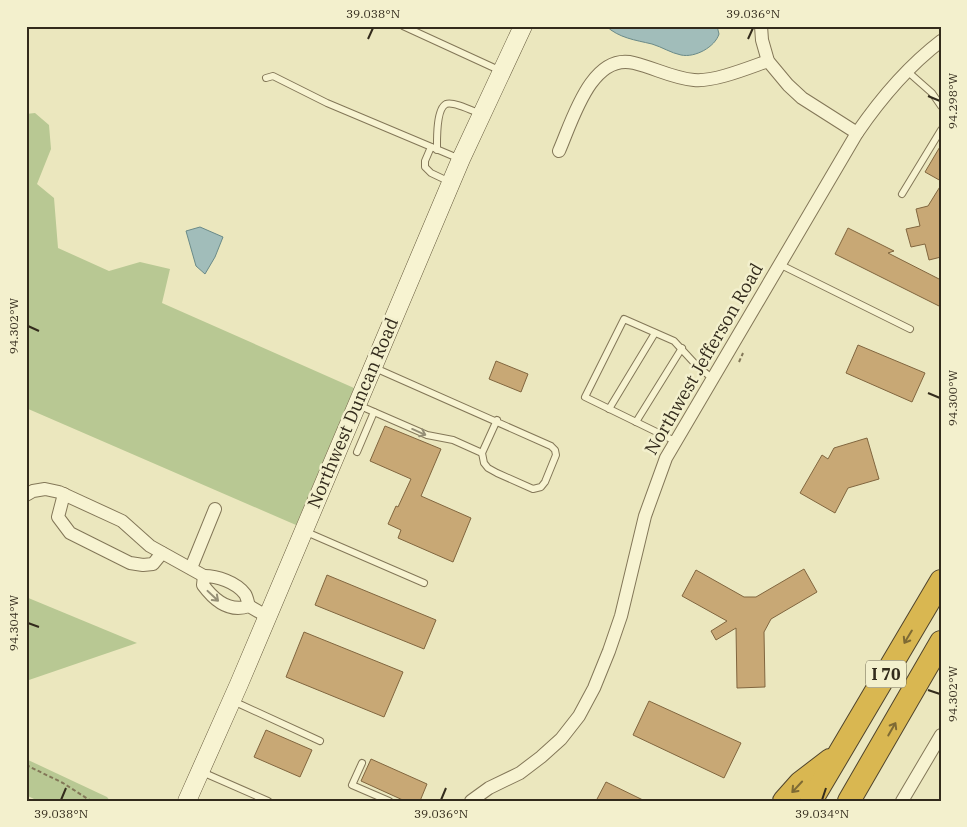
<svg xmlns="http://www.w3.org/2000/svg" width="967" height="827" font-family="'IBM Plex Serif',serif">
<rect width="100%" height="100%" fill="#ebe7be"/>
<g fill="#b8c893">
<polygon points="35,113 49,125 51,149 37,184 54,198 58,248 109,271 140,262 170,269 162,303 354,388 296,525 26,408 26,114"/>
<polygon points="26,597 137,643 26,681"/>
<polygon points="26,759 107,797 110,801 38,801 26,795"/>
</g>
<g fill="#a1bdba" stroke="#6a8a88">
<path d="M606,26H717L719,34C715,47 695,58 681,55C671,53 662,47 652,44C635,40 619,38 606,26Z"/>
<polygon points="200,227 223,237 215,257 205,274 196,266 186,231"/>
</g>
<g fill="#c8a875" stroke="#81663f">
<polygon points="941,145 941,181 925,172"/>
<polygon points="941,185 941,257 929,260 925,244 911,247 906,229 920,226 916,209 928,206"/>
<polygon points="848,228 894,251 888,253 941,280 941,307 835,254"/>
<polygon points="858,345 925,373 912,402 846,373"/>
<polygon points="496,361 528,374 521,392 489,379"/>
<polygon points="385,426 441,449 421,496 471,518 453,562 398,538 401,530 388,524 396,506 398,507 411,479 370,461"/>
<polygon points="867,438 879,479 848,488 835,513 800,493 822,455 828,459 834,448"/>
<polygon points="804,569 817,592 771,619 764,632 765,687 737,688 736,628 716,640 711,631 727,621 682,596 696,570 744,597 756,597"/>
<polygon points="327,575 436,620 424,649 315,605"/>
<polygon points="304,632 403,672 384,717 286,677"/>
<polygon points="649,701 741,743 724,778 633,735"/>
<polygon points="266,730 312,750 300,777 254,757"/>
<polygon points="371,759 427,784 420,801 405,801 361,781"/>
<polygon points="606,782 645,801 596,801"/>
</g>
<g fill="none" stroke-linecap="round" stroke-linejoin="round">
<defs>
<g id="lane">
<polyline points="403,26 501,71"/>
<polyline points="907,71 932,93 941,106"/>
<polyline points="266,78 273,76 327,103 460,159"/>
<polyline points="431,147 425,161 425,167 431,173 450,182"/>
<path d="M437,150C437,141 436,109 446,104C453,101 473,111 481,114"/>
<polyline points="902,194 941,130"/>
<polyline points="779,264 910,329"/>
<polyline points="375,368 551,446 555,450 556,455 545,482 541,487 533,489 497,473 488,468 484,463 482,453 497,420"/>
<polyline points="358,405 427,435 453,440 482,453"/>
<polyline points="609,409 655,333"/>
<polyline points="636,422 682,348"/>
<polyline points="675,441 585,397 624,319 674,341 698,367 712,378"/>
<polyline points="357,452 374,412"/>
<polyline points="304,531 424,583"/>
<polyline points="233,701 320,741"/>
<polyline points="362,763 352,785 389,801"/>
<polyline points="202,772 268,801"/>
</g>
<g id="street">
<polyline points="761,26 762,40 768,61 788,85 802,98 857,133"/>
<path d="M559,151C572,122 591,52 634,63C655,68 672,78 694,80C714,82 748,68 768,61"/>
<polyline points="64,494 58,517 70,533 130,563 143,565 153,564 162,553"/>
<polyline points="26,495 33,491 45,489 59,492 122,521 150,546 204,576"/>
<polyline points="191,568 215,509"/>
<path d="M249,606C229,613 214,600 203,585L204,576C217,576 236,582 245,594C247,597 248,603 249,606L268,617"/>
<path d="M471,801L489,788L520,773L541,757L561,739L579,716L594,688L609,651L621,616L645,516L666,458L857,133C881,98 907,67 941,41"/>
<polyline points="902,801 941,735"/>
</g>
<polyline id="secondary" points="187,801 239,684 461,159 523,26"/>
<g id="highway">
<polyline points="784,801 800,783 830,760"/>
<polyline points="811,801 941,581"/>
<polyline points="849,801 941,642"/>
</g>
</defs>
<use href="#lane" stroke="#837758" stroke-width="8"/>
<use href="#street" stroke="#837758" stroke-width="14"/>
<use href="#secondary" stroke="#64583b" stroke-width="19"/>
<use href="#highway" stroke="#50442c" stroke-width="24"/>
<g stroke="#837758" stroke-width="2" stroke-dasharray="4 2.5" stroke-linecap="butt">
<polyline points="739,362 743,353"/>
<polyline points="26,765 63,783 91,801"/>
</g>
<use href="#lane" stroke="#f7f3d1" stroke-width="6"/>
<use href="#street" stroke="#f7f3d1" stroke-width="12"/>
<use href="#secondary" stroke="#f7f3d1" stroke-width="18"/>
<use href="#highway" stroke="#d9b751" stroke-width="22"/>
</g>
<defs><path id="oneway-shaft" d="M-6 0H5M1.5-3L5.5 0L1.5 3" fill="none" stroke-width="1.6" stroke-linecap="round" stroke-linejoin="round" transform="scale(1.25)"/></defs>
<g stroke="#958f76">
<use href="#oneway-shaft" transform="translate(419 432) rotate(24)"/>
<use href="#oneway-shaft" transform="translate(213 596) rotate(43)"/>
</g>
<g stroke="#7e6a34">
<use href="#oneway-shaft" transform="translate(908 637) rotate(121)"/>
<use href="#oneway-shaft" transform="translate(892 729) rotate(-60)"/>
<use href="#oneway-shaft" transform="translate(797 787) rotate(133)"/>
</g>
<path fill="none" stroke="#332b1c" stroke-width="2" d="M368,39L373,28M748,39L753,28M928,96L940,101M28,326L39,331M928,393L940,398M28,623L39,627M928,690L940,694M61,800L66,788M441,800L446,788M822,800L826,788"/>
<g text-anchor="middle" stroke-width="5" stroke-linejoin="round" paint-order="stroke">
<rect fill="#f3f0cd" stroke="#6d6651" stroke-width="1" x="866" y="660.5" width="40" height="27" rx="4"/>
<g font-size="16" font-weight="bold" fill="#332b1c">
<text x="886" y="680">I 70</text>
</g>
<g font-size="18" fill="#332b1c" stroke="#f3f0cd">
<text transform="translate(704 359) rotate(-60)" y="6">Northwest Jefferson Road</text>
<text transform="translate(353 413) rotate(-67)" y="6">Northwest Duncan Road</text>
</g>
</g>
<rect width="967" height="827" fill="none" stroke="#f3f0cd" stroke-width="55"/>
<rect x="28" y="28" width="912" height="772" fill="none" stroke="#332b1c" stroke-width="2"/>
<g font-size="12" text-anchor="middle" fill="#332b1c">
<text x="373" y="18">39.038°N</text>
<text x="753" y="18">39.036°N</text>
<text transform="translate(953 101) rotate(-90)" y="4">94.298°W</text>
<text transform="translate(14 326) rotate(-90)" y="4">94.302°W</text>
<text transform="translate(953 398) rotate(-90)" y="4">94.300°W</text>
<text transform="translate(14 623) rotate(-90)" y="4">94.304°W</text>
<text transform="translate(953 694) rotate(-90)" y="4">94.302°W</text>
<text x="61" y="818">39.038°N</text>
<text x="441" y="818">39.036°N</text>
<text x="822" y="818">39.034°N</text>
</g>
</svg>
